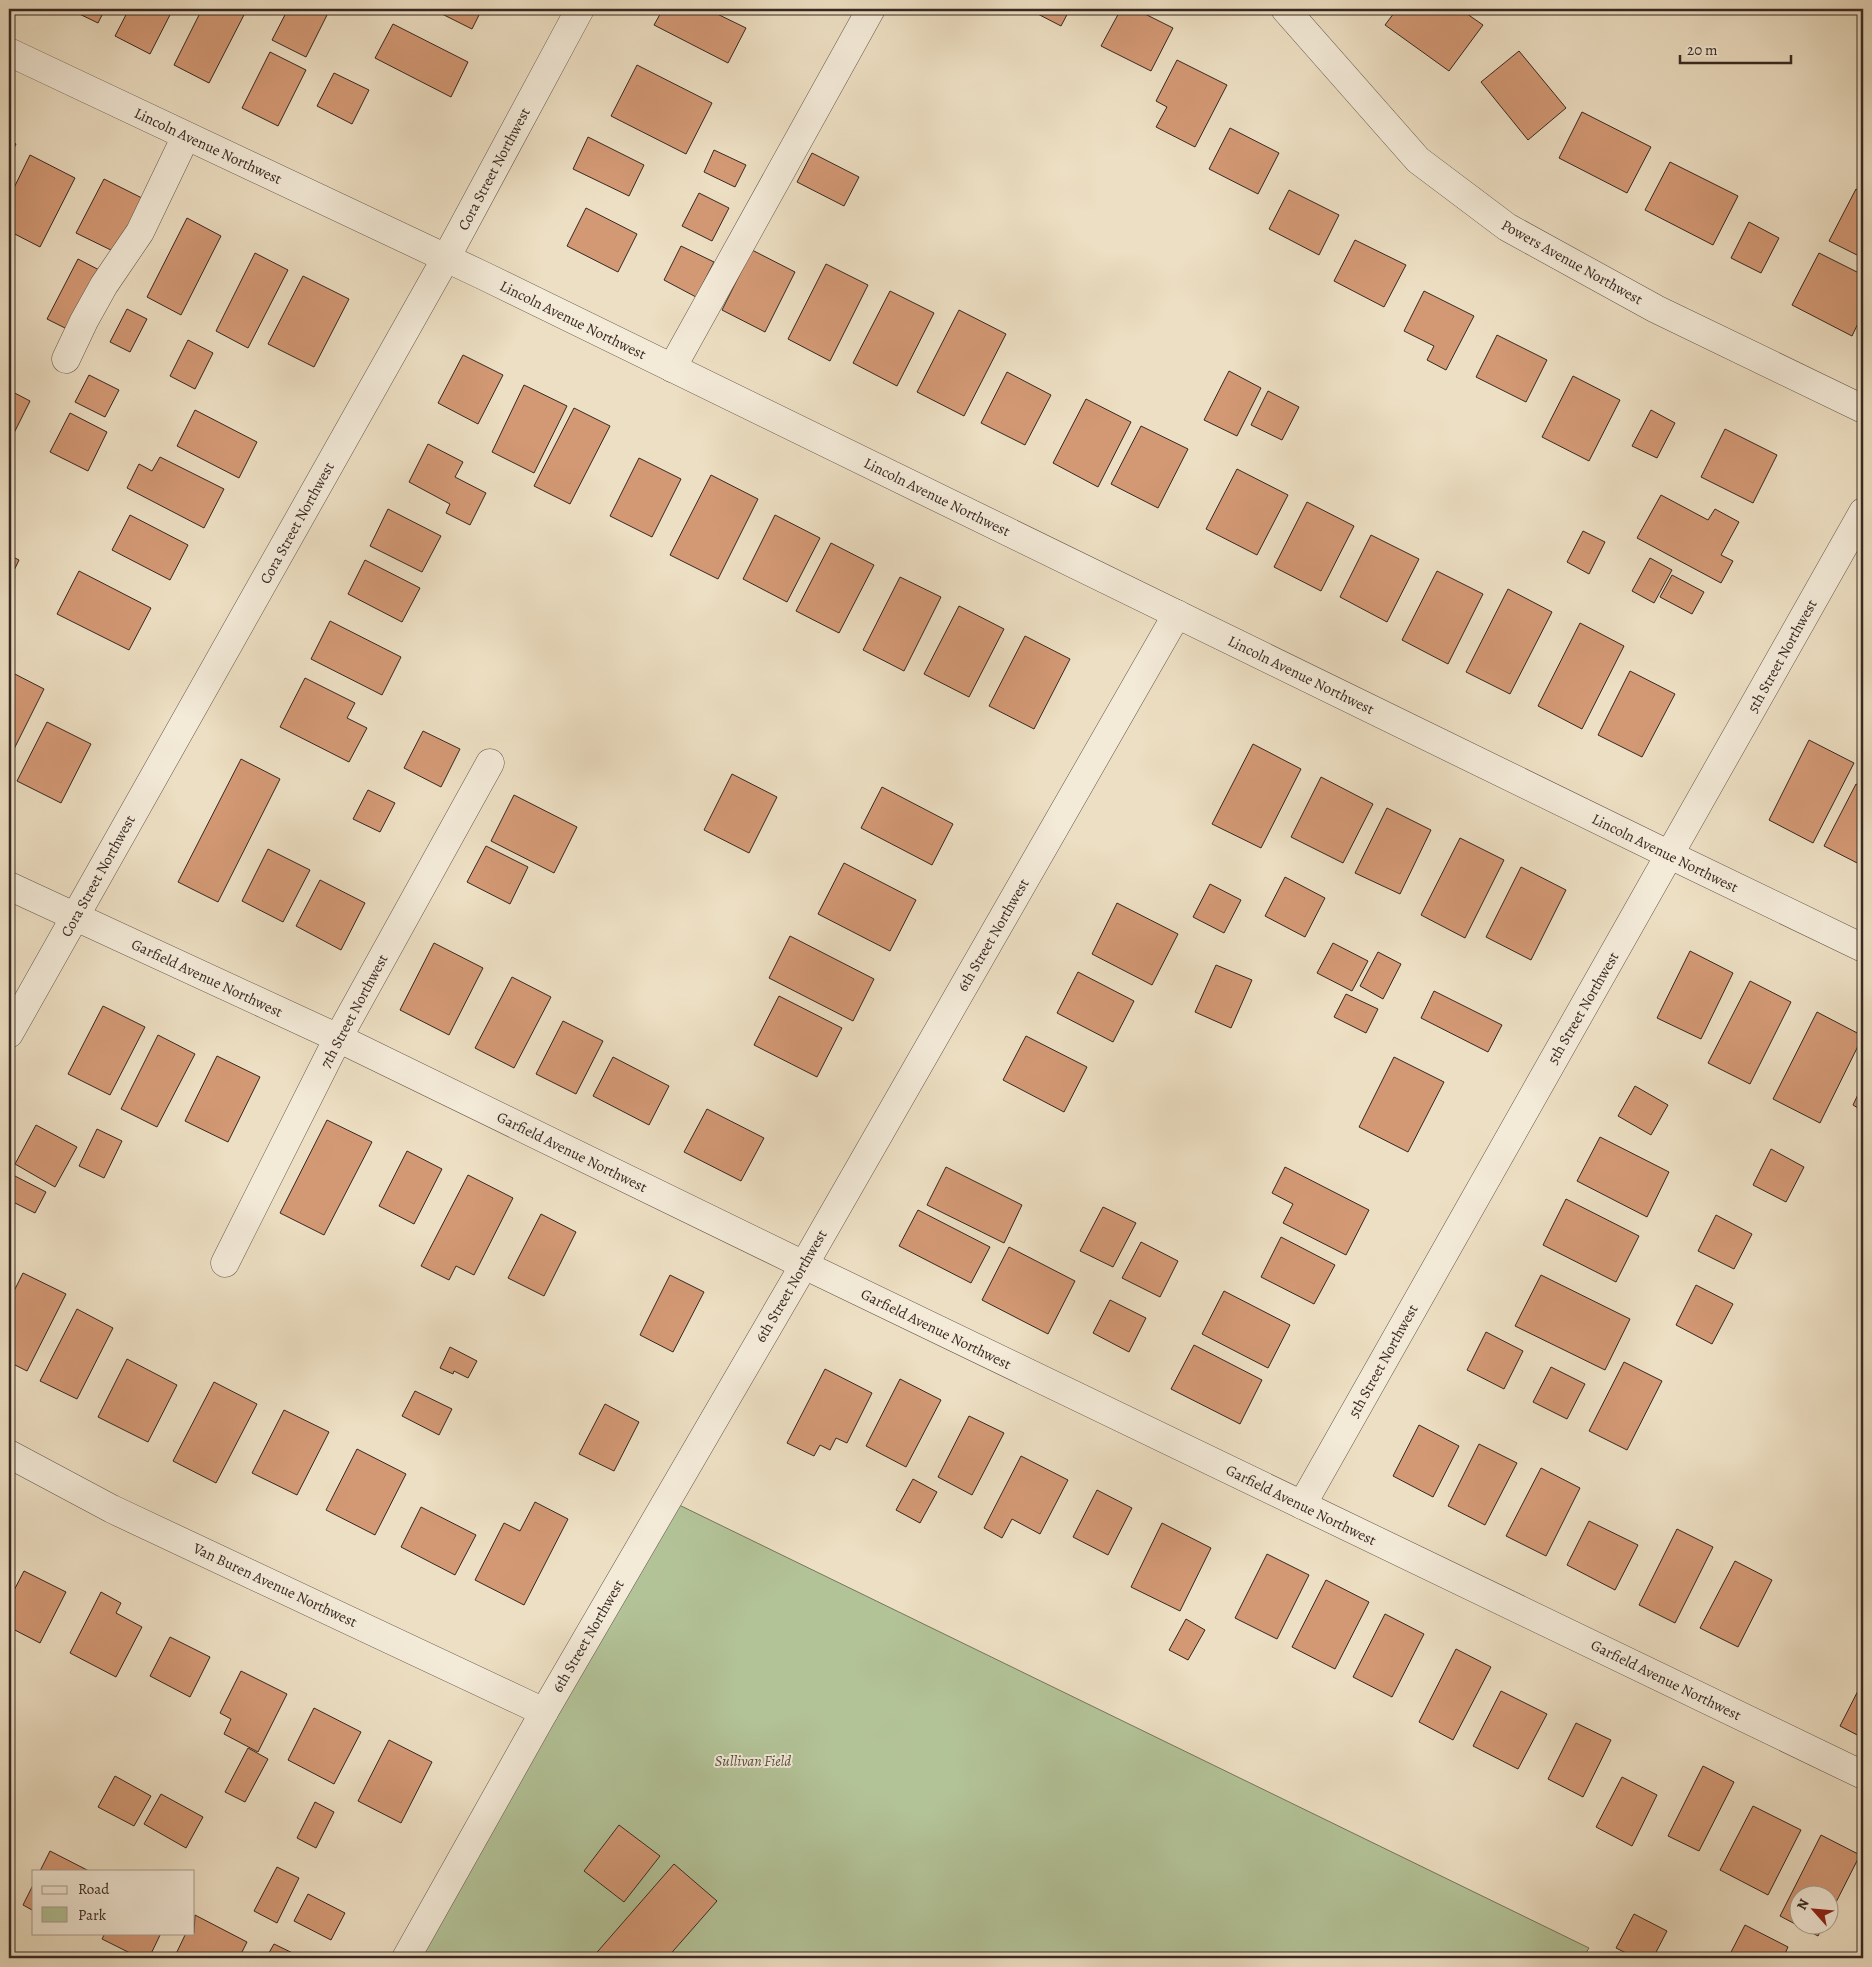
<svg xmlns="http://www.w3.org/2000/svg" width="1872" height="1967" font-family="Alegreya,serif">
<rect width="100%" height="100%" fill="#eddfc3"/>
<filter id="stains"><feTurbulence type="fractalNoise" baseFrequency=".004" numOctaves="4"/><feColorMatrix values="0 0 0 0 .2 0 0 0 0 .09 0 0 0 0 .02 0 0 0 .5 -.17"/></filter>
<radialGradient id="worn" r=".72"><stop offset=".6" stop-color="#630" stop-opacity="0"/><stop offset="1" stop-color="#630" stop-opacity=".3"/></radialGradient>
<polygon fill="#b3c398" stroke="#75765d" points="673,1502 1589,1948 1583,1958 414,1958"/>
<g fill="#d39975" stroke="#372822">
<polygon points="69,9 105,9 98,23"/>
<polygon points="129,9 173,9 150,54 115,36"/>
<polygon points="202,9 247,9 209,83 174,65"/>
<polygon points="288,9 330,9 306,57 272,40"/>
<polygon points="432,9 482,9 472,29"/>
<polygon points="663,9 707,9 746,28 728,63 654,25"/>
<polygon points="1034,9 1070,9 1061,26 1032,11"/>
<polygon points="1121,9 1135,9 1173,28 1151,71 1101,46"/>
<polygon points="1397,9 1460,9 1483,25 1449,71 1385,25"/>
<polygon points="393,24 468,62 451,97 375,58"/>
<polygon points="1519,51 1566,108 1528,140 1481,82"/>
<polygon points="270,52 306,70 278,126 242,108"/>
<polygon points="1177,60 1227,85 1195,147 1156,127 1167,107 1156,101"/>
<polygon points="637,65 712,103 686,154 611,116"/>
<polygon points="334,73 369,90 352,124 317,106"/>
<polygon points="1582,112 1651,147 1627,193 1559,158"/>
<polygon points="1230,128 1279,153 1258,194 1209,169"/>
<polygon points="588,137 644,165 629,196 573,169"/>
<polygon points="9,140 16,144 9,158"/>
<polygon points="714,150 746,165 735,187 704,172"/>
<polygon points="812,153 859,177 844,206 797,182"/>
<polygon points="30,155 75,178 40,247 9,231 9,198"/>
<polygon points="1670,162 1738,196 1713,245 1645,210"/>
<polygon points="104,179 142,198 115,252 76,233"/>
<polygon points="1856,189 1863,193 1863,258 1829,241"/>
<polygon points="1289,190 1339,215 1319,255 1269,229"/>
<polygon points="699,193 729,208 712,241 682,226"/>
<polygon points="586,208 637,234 618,272 567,246"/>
<polygon points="187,218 221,236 181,315 147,297"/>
<polygon points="1749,222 1779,238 1761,273 1731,258"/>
<polygon points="1355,240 1406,265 1384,307 1334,281"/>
<polygon points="681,246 714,262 696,297 664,280"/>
<polygon points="752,250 795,272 765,332 722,310"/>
<polygon points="255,253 288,270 248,348 216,331"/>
<polygon points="1819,253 1863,275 1863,313 1852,336 1792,305"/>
<polygon points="78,259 105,273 75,333 47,319"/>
<polygon points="826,264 868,285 830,361 788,339"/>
<polygon points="303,276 349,299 314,367 268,344"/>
<polygon points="890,291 934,313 897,386 853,363"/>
<polygon points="1424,291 1474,316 1446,370 1427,360 1434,346 1404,331"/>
<polygon points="127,309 147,319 130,352 110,342"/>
<polygon points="959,310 1006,334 964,416 917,392"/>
<polygon points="1497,335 1547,360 1526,402 1476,377"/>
<polygon points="188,340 213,353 195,389 170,376"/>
<polygon points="463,355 503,375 478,424 438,403"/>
<polygon points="1229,371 1261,388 1237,436 1204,420"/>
<polygon points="1007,372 1051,395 1025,445 981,423"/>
<polygon points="89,375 119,390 105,417 75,402"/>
<polygon points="1573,376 1620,400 1589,461 1542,437"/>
<polygon points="524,385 567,406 534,473 492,452"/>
<polygon points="9,390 30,401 10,441 9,441"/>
<polygon points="1268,391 1299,407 1282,440 1251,425"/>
<polygon points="1086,399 1131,422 1098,487 1053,463"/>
<polygon points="574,408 610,426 570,504 534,486"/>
<polygon points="195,410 257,442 239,478 177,446"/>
<polygon points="1651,410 1675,423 1657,458 1632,446"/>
<polygon points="70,413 107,432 88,471 50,452"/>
<polygon points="1141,426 1188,449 1158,508 1111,484"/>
<polygon points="1725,429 1777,455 1753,503 1701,477"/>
<polygon points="428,444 463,462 455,477 486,493 470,525 446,513 450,504 409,482"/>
<polygon points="160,457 224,489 204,528 127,488 139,464 152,471"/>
<polygon points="639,458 681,479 652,537 610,516"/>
<polygon points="1237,469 1288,495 1257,555 1206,529"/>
<polygon points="711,475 758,499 718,579 670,555"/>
<polygon points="1661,495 1708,520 1715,509 1739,522 1721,555 1733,561 1721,583 1637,538"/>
<polygon points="1307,502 1354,526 1321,591 1274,567"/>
<polygon points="388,509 441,536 422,572 370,546"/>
<polygon points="130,515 188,545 170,580 112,550"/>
<polygon points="775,515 820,538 787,602 743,579"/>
<polygon points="1583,531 1605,542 1589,574 1567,562"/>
<polygon points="1371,535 1419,559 1387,622 1340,597"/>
<polygon points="831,543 874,565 839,633 796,611"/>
<polygon points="9,555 19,560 9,581"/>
<polygon points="1650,558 1672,570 1654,603 1632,591"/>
<polygon points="365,560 420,588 402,622 348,594"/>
<polygon points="79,571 151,608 129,650 57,614"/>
<polygon points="1437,571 1483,594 1448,664 1402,640"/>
<polygon points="1672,575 1704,592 1692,614 1660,597"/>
<polygon points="900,577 941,597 904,671 863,650"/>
<polygon points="1508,589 1552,612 1510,694 1466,672"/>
<polygon points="959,606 1004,629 969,697 924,674"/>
<polygon points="330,621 401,657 382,695 311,659"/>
<polygon points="1580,623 1624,646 1582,729 1538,706"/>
<polygon points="1025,636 1070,659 1034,729 989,706"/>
<polygon points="9,671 44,689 9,759"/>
<polygon points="1630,671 1675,694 1642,757 1598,735"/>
<polygon points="305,678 355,703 347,718 367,728 349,762 280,727"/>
<polygon points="47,722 91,744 61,803 17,781"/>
<polygon points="423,731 460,749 441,787 404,768"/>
<polygon points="1809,740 1854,763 1813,843 1769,820"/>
<polygon points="1253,744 1301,769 1261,848 1212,824"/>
<polygon points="241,759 280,779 218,902 178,882"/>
<polygon points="732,774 777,797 749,853 704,830"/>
<polygon points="1321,777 1373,804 1343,863 1291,837"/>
<polygon points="1856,784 1863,788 1863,866 1824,846"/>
<polygon points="882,787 953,824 932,865 861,828"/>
<polygon points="368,790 395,803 380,832 353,819"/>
<polygon points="514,795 577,827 554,873 491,841"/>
<polygon points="1387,808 1431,830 1400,894 1355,873"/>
<polygon points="1460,838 1504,860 1465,938 1421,915"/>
<polygon points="486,846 528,867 510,904 467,882"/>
<polygon points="268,849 310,870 283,922 242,901"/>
<polygon points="844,863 916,900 890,951 818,914"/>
<polygon points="1521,867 1566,890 1531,960 1486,937"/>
<polygon points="1285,877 1325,898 1305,937 1265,916"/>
<polygon points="320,880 365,903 341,950 296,926"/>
<polygon points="1210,884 1241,900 1224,933 1193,917"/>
<polygon points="1117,903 1178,934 1152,985 1092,954"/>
<polygon points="790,936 874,979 853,1021 769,978"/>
<polygon points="434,943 483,968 449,1035 400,1010"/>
<polygon points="1333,943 1368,961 1352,991 1317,973"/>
<polygon points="1690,951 1733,973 1701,1039 1657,1018"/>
<polygon points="1378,952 1401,964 1383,999 1360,986"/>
<polygon points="1216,965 1252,980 1231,1028 1195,1012"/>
<polygon points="1078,972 1134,1001 1113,1042 1057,1013"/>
<polygon points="512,977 551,997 514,1068 475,1048"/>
<polygon points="1750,981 1791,1002 1750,1084 1708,1063"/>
<polygon points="1434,991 1502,1025 1488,1052 1421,1018"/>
<polygon points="1346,994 1378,1009 1366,1033 1334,1017"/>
<polygon points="779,996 842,1028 817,1077 754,1045"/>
<polygon points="103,1006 145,1027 110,1095 68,1074"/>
<polygon points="1817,1012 1863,1036 1820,1123 1773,1099"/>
<polygon points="563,1021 603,1041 576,1094 536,1074"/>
<polygon points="158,1035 195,1054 157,1127 121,1109"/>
<polygon points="1026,1036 1087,1067 1064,1112 1003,1080"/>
<polygon points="217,1056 260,1077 228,1142 185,1121"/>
<polygon points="613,1057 669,1086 649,1125 593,1096"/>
<polygon points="1394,1057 1444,1082 1408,1152 1359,1127"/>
<polygon points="1863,1084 1863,1111 1853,1105"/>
<polygon points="1635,1086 1668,1105 1651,1135 1618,1116"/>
<polygon points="707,1109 764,1138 741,1181 684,1152"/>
<polygon points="327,1120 372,1142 324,1235 280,1213"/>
<polygon points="36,1125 77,1147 55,1187 15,1164"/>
<polygon points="97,1129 122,1141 104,1178 79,1166"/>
<polygon points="1600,1137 1669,1172 1647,1217 1577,1181"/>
<polygon points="1771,1149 1804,1167 1786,1202 1753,1185"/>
<polygon points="407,1151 442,1169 414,1224 379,1206"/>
<polygon points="946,1167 1022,1205 1004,1243 927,1205"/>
<polygon points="1285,1167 1369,1210 1346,1255 1283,1223 1293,1204 1272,1193"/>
<polygon points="13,1175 46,1192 35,1213 9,1200 9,1184"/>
<polygon points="468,1175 513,1198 474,1275 456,1266 449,1280 421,1266"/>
<polygon points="1566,1199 1639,1236 1616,1282 1543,1245"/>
<polygon points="1103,1207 1136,1223 1113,1267 1080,1251"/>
<polygon points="918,1210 990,1247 971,1283 899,1246"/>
<polygon points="541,1214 576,1232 544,1296 508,1278"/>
<polygon points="1716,1215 1752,1234 1734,1269 1698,1251"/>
<polygon points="1281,1237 1335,1265 1314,1304 1261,1277"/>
<polygon points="1141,1242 1178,1261 1160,1297 1122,1278"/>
<polygon points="1009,1247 1075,1281 1048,1334 982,1300"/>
<polygon points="23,1273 66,1294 27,1371 9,1362 9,1301"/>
<polygon points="670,1275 704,1292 673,1352 640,1335"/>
<polygon points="1541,1275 1630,1319 1605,1370 1515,1326"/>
<polygon points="1696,1285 1733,1304 1712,1344 1676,1325"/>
<polygon points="1224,1291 1290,1325 1268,1368 1202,1334"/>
<polygon points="1110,1300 1146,1318 1129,1352 1093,1333"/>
<polygon points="77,1309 113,1328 77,1399 40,1381"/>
<polygon points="1486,1332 1523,1351 1504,1389 1467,1370"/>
<polygon points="1194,1345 1262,1380 1240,1424 1171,1389"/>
<polygon points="450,1347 477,1361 468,1378 454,1371 453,1374 440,1368"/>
<polygon points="127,1359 177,1385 148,1442 98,1417"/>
<polygon points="1624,1362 1662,1381 1627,1450 1589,1431"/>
<polygon points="1551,1367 1585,1384 1567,1419 1533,1402"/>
<polygon points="825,1369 872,1393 847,1443 836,1438 830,1450 820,1445 814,1456 787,1443"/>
<polygon points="900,1379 941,1400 906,1467 866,1446"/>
<polygon points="214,1382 257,1404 216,1483 173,1461"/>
<polygon points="415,1391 452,1409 439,1435 402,1416"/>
<polygon points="605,1404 639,1422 614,1471 579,1454"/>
<polygon points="284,1410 329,1432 297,1495 252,1473"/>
<polygon points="969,1416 1004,1433 972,1495 938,1477"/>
<polygon points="1419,1425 1459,1446 1433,1497 1393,1476"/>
<polygon points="1479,1444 1517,1463 1485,1525 1448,1506"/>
<polygon points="357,1449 406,1474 375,1535 326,1510"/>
<polygon points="1021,1456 1068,1480 1040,1534 1012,1519 1002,1538 984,1528"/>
<polygon points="1541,1468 1580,1488 1546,1556 1506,1536"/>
<polygon points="913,1479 937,1492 920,1523 896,1510"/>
<polygon points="1097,1490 1132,1508 1108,1555 1073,1537"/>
<polygon points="535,1502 568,1519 524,1605 475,1580 504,1523 520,1531"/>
<polygon points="421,1507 476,1535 455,1575 401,1547"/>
<polygon points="1589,1521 1638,1545 1615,1590 1567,1565"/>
<polygon points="1162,1523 1211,1548 1180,1611 1131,1587"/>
<polygon points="1677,1529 1713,1547 1675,1623 1639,1605"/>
<polygon points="1267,1554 1309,1575 1277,1639 1235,1618"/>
<polygon points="1735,1561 1772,1580 1738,1647 1700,1628"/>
<polygon points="24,1571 66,1592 40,1643 9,1627 9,1600"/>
<polygon points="1326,1580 1369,1602 1335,1669 1292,1647"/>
<polygon points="101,1592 121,1603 116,1613 142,1627 116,1677 70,1653"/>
<polygon points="1385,1614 1424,1634 1392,1697 1353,1677"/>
<polygon points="1186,1619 1205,1630 1188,1660 1169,1650"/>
<polygon points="170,1637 210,1657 190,1697 150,1676"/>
<polygon points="1456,1649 1491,1667 1453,1740 1419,1722"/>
<polygon points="241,1671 287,1694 258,1752 224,1734 231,1719 220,1713"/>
<polygon points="1863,1681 1863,1738 1840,1726"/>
<polygon points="1501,1691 1547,1714 1518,1769 1473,1746"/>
<polygon points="314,1708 361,1732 334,1784 288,1760"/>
<polygon points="1576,1723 1611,1740 1583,1797 1548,1779"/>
<polygon points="389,1740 432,1762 401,1823 358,1801"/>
<polygon points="248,1748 268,1759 245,1802 225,1792"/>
<polygon points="1703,1766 1734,1782 1699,1851 1668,1836"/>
<polygon points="115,1776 151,1796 134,1826 98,1807"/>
<polygon points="1622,1777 1657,1795 1632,1846 1596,1827"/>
<polygon points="161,1794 203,1817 186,1848 144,1824"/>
<polygon points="315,1802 334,1812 316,1848 297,1838"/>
<polygon points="1753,1806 1801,1830 1768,1895 1720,1870"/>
<polygon points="619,1825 660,1856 624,1902 584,1871"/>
<polygon points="1821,1835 1860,1855 1830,1914 1830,1894 1800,1894 1800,1924 1824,1924 1818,1936 1780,1916"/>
<polygon points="50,1851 89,1871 40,1871"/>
<polygon points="674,1864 717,1901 667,1958 592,1958"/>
<polygon points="277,1867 299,1878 277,1923 254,1911"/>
<polygon points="34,1883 34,1911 23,1905"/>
<polygon points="308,1894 345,1913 331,1940 294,1921"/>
<polygon points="1634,1914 1667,1931 1653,1958 1636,1958 1616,1948"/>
<polygon points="195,1915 247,1942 239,1958 174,1958 186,1933 194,1933"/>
<polygon points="1745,1925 1788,1947 1783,1958 1728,1958"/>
<polygon points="105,1933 161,1933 149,1958 140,1958 102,1939"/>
<polygon points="274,1944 303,1958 266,1958"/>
</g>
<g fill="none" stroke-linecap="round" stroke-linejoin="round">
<defs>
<g id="minor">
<polyline points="1285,9 1418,160 1507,227 1656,309 1863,409"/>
<polyline points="9,52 482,275 1670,855 1863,948"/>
<polyline points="66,359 84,321 104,285 140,232 186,136"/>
<polyline points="672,368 871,9"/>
<polyline points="9,886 338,1038 804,1265 1863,1775"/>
<polyline points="9,1034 446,258 580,9"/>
<polyline points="225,1263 338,1038 490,763"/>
<polyline points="9,1454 112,1509 544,1712"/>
<polyline points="1302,1505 1863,512"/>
<polyline points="406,1958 544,1712 804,1265 1177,614"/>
</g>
</defs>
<use href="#minor" stroke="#64564a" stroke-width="29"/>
<use href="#minor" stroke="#f3ead8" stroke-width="28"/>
</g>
<g text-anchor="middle" stroke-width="4" stroke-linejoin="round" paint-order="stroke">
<g font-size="15" fill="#372822" stroke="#f3ead8">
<text transform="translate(208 146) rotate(25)" y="5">Lincoln Avenue Northwest</text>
<text transform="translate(494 169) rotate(-62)" y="5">Cora Street Northwest</text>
<text transform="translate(1572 262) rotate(29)" y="5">Powers Avenue Northwest</text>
<text transform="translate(573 320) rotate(26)" y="5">Lincoln Avenue Northwest</text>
<text transform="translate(937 497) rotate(26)" y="5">Lincoln Avenue Northwest</text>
<text transform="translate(297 523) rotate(-61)" y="5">Cora Street Northwest</text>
<text transform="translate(1782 656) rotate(-61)" y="5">5th Street Northwest</text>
<text transform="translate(1301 675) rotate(26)" y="5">Lincoln Avenue Northwest</text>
<text transform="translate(1665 853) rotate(26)" y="5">Lincoln Avenue Northwest</text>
<text transform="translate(98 876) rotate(-61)" y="5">Cora Street Northwest</text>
<text transform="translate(993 935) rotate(-60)" y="5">6th Street Northwest</text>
<text transform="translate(207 978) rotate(25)" y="5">Garfield Avenue Northwest</text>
<text transform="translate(1583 1008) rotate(-60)" y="5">5th Street Northwest</text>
<text transform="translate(354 1011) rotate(-62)" y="5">7th Street Northwest</text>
<text transform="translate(572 1152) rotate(26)" y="5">Garfield Avenue Northwest</text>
<text transform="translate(791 1286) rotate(-60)" y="5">6th Street Northwest</text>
<text transform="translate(936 1329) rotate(26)" y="5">Garfield Avenue Northwest</text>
<text transform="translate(1383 1361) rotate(-61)" y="5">5th Street Northwest</text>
<text transform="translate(1301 1505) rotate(26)" y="5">Garfield Avenue Northwest</text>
<text transform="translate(275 1585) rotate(25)" y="5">Van Buren Avenue Northwest</text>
<text transform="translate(588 1636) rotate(-60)" y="5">6th Street Northwest</text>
<text transform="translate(1666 1680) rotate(26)" y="5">Garfield Avenue Northwest</text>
</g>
<g font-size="15" font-style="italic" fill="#564f40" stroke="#f3ead8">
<text x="753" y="1766">Sullivan Field</text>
</g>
</g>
<rect width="1872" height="1967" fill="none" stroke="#eddfc3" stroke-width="30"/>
<rect x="10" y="10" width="1852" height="1947" fill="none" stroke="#372822" stroke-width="2.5"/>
<rect x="15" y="15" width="1842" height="1937" fill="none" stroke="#372822"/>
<rect x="32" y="1870" width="162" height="65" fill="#f3ead8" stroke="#a89c8f"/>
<rect x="42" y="1886" width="25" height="8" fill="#f3ead8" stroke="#a89c8f"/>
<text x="78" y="1894" font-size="15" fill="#372822">Road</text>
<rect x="42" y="1907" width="25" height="15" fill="#b3c398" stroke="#a89c8f"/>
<text x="78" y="1920" font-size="15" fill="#372822">Park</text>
<g transform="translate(1814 1910) rotate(297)"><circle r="24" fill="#f3ead8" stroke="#a89c8f"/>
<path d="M0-4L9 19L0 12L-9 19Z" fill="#8f2418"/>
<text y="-8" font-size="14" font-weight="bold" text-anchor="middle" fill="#372822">N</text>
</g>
<path d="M1680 55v8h111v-8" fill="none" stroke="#372822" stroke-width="2.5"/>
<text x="1687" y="55" font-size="15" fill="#372822" stroke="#f3ead8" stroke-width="4" paint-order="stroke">20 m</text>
<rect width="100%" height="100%" filter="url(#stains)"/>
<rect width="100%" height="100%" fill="url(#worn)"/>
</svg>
